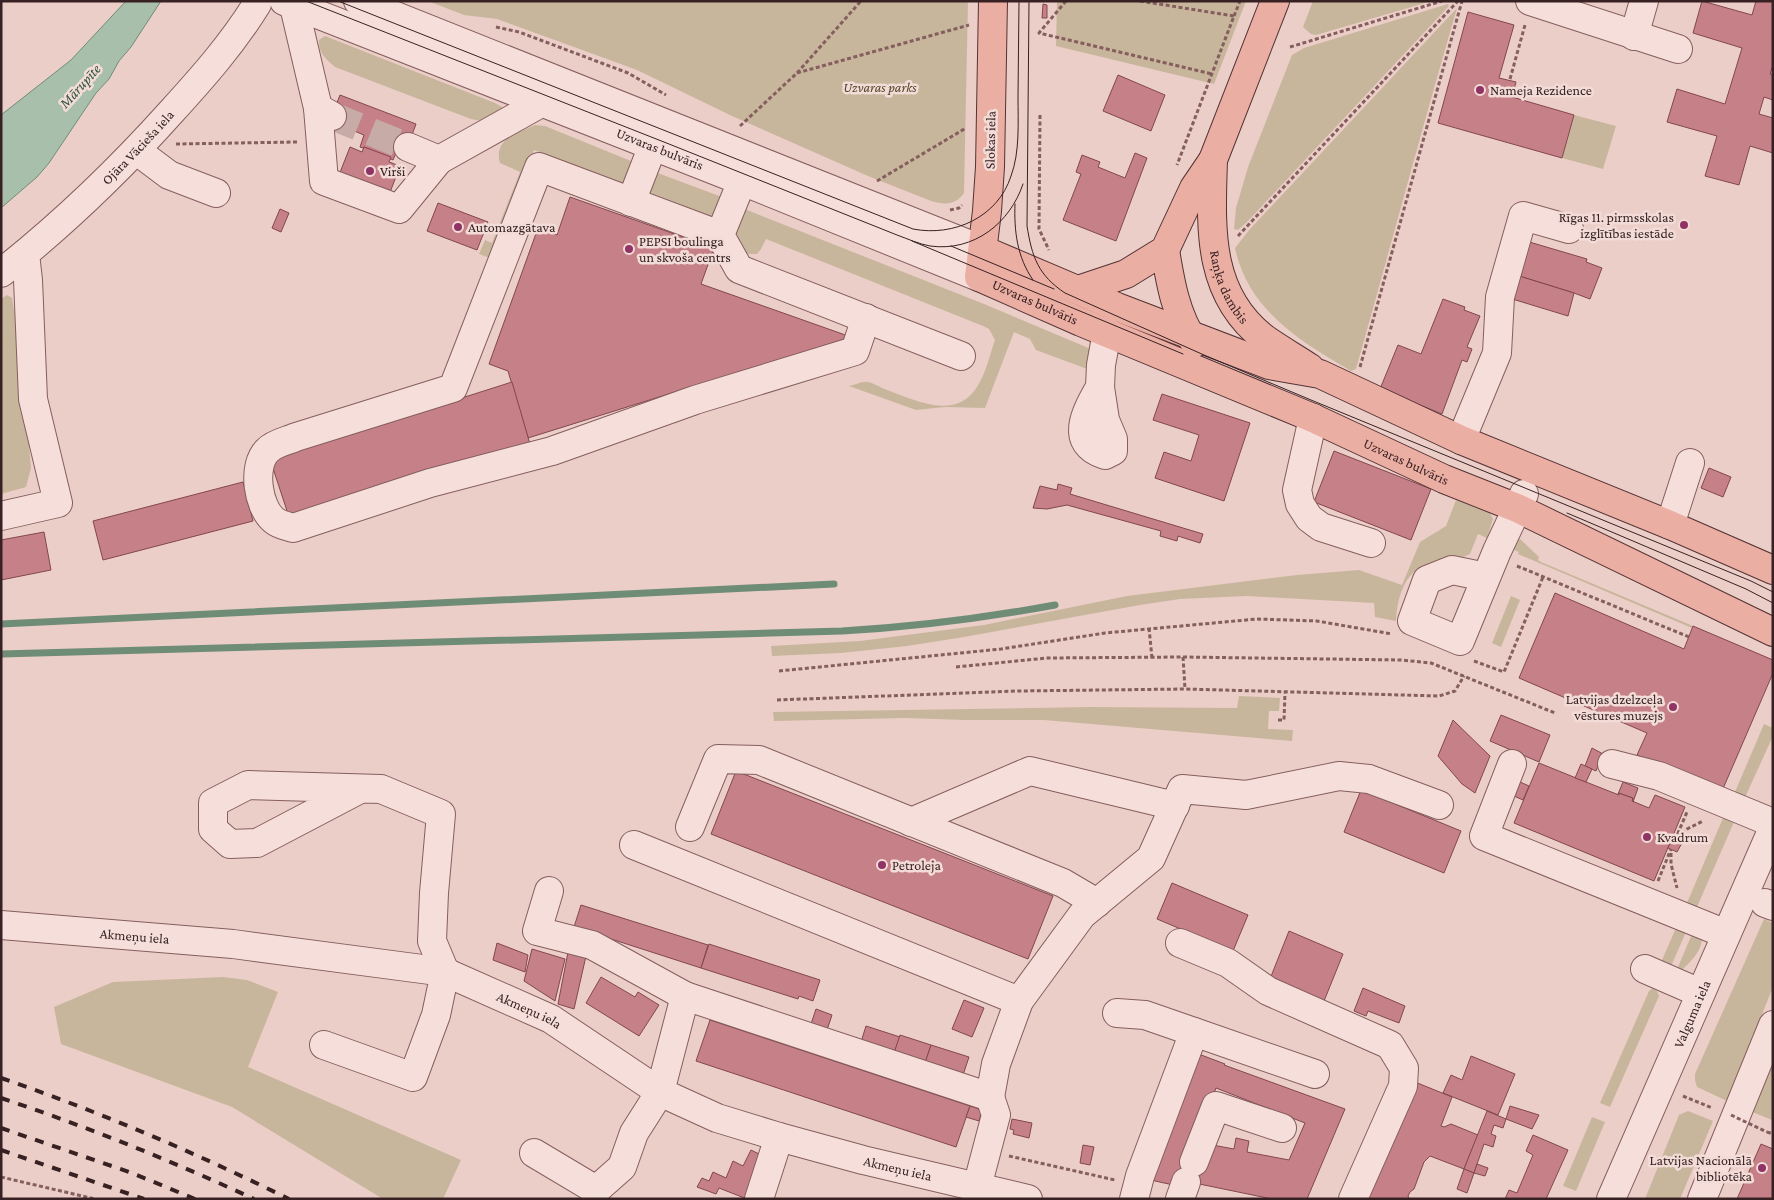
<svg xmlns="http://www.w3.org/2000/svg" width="1774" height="1200" font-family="'Crimson Pro',serif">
<rect width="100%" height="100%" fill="#ebcec8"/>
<g fill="#c8b69c">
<path d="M428,1H968L964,193C956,205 945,205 931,201L868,176L732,116L637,70L497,19L464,15Z"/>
<polygon points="1057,1 1246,1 1214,84 1056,46"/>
<polygon points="1313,1 1432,1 1316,35 1311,34 1303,27"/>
<polygon points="1448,4 1449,6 1247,222 1238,230 1234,229 1236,208 1248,167 1292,55 1304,48"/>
<path d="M1457,8C1422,128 1390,249 1356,369L1351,371C1300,341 1248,310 1235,248L1250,229Z"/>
<path d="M325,36L495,103L502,107V113L487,122L471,119L335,67C326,59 318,53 319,40Z"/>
<polygon points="1574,115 1616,126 1603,169 1562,158"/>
<path d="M535,125L545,126L631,161L624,184L534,150L490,258L479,254L485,240L492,243L520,172L500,163C493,139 517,133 535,125Z"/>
<polygon points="655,172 722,197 715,218 649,192"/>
<path d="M742,208L984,304L1098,352L1090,370L1036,350L1030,339L1014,332L985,408L945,407L916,410L849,386C855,385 863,381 868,382C873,383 878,386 882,388C912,399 955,422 977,387C986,373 990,354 995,340L989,329L983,326L766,239L761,249L757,254H748L736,248L733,226Z"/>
<polygon points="7,295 12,298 20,347 31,468 26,487 1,494 1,299"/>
<path d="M1456,500L1490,513L1493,519L1487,538L1478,534L1470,554C1457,561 1443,559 1428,564C1404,571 1397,599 1396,621L1375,617L1374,603L1247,596L1180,599L1140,605L964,637L907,646L841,653L772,656L771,646L860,641L984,625L1127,596L1297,575L1359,570L1402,585L1420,542L1446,526Z"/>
<polygon points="1520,539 1539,557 1538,560 1541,562 1693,626 1692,628 1518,554 1519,552 1509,548 1512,543"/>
<polygon points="1511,596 1520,600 1501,647 1492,643"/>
<polygon points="1239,696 1280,698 1279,711 1269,711 1268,729 1293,730 1292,741 1044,720 965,720 905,718 774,721 773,712 1090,707 1237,708"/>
<polygon points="1764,724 1773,728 1773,736 1742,804 1732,799"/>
<polygon points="1725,816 1733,820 1734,822 1697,907 1692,911 1686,906 1687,903 1723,818"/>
<polygon points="1764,919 1773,923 1773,987 1727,1101 1697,1087 1695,1080 1695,1074"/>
<polygon points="1676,928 1686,932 1672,964 1670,965 1664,964 1662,960"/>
<path d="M1694,929L1702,937C1702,952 1690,962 1680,972H1676Z"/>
<polygon points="223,977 247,980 278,992 248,1067 461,1160 443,1199 383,1199 232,1107 61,1044 54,1007 113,982"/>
<polygon points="1653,988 1657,991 1659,996 1610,1107 1600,1103 1649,991"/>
<polygon points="1773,1058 1773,1117 1772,1120 1750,1111"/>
<polygon points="1688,1111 1713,1121 1680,1199 1645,1199 1679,1115"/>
<polygon points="1592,1117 1605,1122 1576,1191 1563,1186"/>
</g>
<polygon fill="#a8bfac" stroke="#6f8d76" points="126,1 161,1 131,47 119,61 109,79 96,93 49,163 37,177 1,208 1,115 71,60"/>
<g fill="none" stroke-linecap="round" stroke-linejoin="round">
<g stroke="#6f8d76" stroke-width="7">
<polyline points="1,624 834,584"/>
<path d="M1,654L842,631C913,627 984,618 1055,605"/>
</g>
</g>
<g fill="#c68188" stroke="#83464e" fill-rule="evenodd">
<polygon points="1702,1 1752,15 1756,1 1773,1 1773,65 1770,74 1773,75 1773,100 1764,97 1759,114 1773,118 1773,153 1750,146 1739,185 1705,176 1717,136 1667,122 1677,89 1725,104 1742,48 1693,33"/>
<polygon points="1043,4 1047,5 1047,18 1042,18"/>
<polygon points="1468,12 1514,25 1499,78 1516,82 1512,97 1574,115 1562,158 1438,123"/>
<polygon points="1118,75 1165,95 1151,131 1103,111"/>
<polygon points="340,95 416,124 406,151 398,148 393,160 364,147 363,148 360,147 364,135 330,121"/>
<polygon points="350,147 362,152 364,147 391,157 389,162 400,166 389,195 339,175"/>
<polygon points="1135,153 1147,158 1116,241 1063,220 1081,174 1076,172 1082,155 1100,162 1098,167 1125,178"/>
<polygon points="570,197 714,248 701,284 851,337 528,438 508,371 489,364 538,228 557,235"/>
<polygon points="438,203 488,222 477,250 427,231"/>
<polygon points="280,209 289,213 281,232 272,228"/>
<polygon points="1526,241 1587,259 1586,262 1602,268 1590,299 1574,293 1516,275"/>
<polygon points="1516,275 1574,293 1568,316 1509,298"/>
<polygon points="1443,299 1465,307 1464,310 1480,316 1467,347 1472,349 1467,362 1462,360 1442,414 1380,389 1398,345 1421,354"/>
<polygon points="512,382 530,444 290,520 270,459"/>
<polygon points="1162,394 1250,423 1224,501 1155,478 1164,452 1191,461 1199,435 1153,420"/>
<polygon points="1334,451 1431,489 1411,540 1314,502"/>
<polygon points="1709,468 1731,477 1723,497 1701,488"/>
<polygon points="243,482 253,521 103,560 93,521"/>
<polygon points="1058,484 1072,488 1070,494 1203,534 1200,543 1178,536 1177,541 1160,536 1161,531 1067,505 1047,509 1033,508 1040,486 1057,490"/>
<polygon points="44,532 51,570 1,580 1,540"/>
<polygon points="1555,593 1684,649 1693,626 1773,660 1773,673 1722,791 1637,755 1647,733 1519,678"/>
<polygon points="1501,715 1550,735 1539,762 1490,741"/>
<polygon points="1453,720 1490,756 1475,793 1462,784 1438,756"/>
<polygon points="1592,748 1603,754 1596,771 1585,766"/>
<polygon points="1539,763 1591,784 1619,795 1619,793 1633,798 1632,801 1649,808 1655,795 1685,807 1654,881 1514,823"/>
<polygon points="1581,764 1592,769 1586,782 1575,778"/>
<polygon points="736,771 1053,896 1028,959 711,834"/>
<polygon points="1520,782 1529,786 1523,800 1514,796"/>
<polygon points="1623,782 1638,788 1633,802 1633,798 1619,793 1618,794"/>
<polygon points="1361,790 1461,831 1444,873 1344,832"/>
<polygon points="1672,839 1682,843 1677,852 1668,848"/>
<polygon points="1172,883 1248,915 1233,951 1157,919"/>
<polygon points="581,905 708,945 701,968 574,927"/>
<polygon points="1289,931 1343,954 1322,1006 1268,984"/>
<polygon points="497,943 528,955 525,972 493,960"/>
<polygon points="709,944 820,980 813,1001 799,996 798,999 701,968"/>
<polygon points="532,949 565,959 555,1001 524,981"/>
<polygon points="568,952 586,956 574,1009 558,1004"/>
<polygon points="601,977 635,997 638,992 659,1005 639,1036 586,1003"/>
<polygon points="1363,988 1405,1006 1399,1023 1368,1011 1366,1016 1354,1011"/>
<polygon points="964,1000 984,1008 972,1037 952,1029"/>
<polygon points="816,1009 832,1015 826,1033 810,1027"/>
<polygon points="710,1020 970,1106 956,1147 696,1061"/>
<polygon points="866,1026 900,1037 894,1053 861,1042"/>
<polygon points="900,1035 931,1045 925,1063 894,1053"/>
<polygon points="931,1045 969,1057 963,1075 925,1063"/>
<path d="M1196,1053L1225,1064L1224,1065L1345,1109L1307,1199H1272L1180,1180L1178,1186L1146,1179ZM1216,1088L1305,1123L1289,1160L1247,1152L1249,1141L1236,1138L1234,1149L1207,1144L1188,1160Z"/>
<polygon points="1471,1056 1515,1074 1498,1115 1443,1093 1451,1075 1462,1080"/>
<polygon points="1415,1082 1452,1097 1441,1126 1444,1127 1451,1124 1478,1135 1464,1169 1430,1156 1424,1162 1414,1189 1410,1192 1408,1196 1409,1199 1364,1199"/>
<polygon points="970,1106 982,1110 979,1121 966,1117"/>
<polygon points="1510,1106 1539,1115 1532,1129 1506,1119"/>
<polygon points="1487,1111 1506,1119 1503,1128 1494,1125 1491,1134 1496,1136 1493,1147 1484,1144 1474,1173 1464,1169"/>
<polygon points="1012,1119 1032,1123 1029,1138 1013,1134 1014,1130 1010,1129"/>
<polygon points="1533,1135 1568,1150 1546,1199 1505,1199 1509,1190 1517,1193 1533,1155 1526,1151"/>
<polygon points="1761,1144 1773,1149 1773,1199 1737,1199"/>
<polygon points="1083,1145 1094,1147 1090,1165 1080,1163"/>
<polygon points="751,1150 761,1155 753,1172 759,1175 747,1199 719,1188 716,1194 697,1187 702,1178 709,1181 713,1172 726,1178 733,1161 743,1166"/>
<polygon points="1477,1164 1488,1168 1485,1176 1474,1173"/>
<polygon points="1464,1169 1474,1173 1467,1193 1457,1189"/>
</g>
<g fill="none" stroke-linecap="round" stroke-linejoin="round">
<polyline stroke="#c7aba7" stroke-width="28" stroke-dasharray="28 14" stroke-linecap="butt" points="332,116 408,147"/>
<defs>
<g id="minor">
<path id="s1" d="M284,1L742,181L979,277"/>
<polyline points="358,1 983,250"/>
<polyline points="1530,1 1678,49"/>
<polyline points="294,6 318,108 332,116"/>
<polyline points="1634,36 1644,1"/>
<polyline points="318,108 324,181 399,209 439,160"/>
<polyline points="408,147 439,160 541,103"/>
<polyline points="137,151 169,175 216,193"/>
<polyline points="742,181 720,235 739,269 961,356"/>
<polyline points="631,202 659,130"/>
<path d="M720,235L539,167L453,388L296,437C287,441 275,443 268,450C251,465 258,509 275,521C280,525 287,526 293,528L430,483L552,451L695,400L855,351L866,318"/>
<path id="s2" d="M1,273C63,224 120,169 172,111C203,77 233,43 257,4"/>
<path d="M1100,387C1087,410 1067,443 1105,455L1113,451V439L1105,420L1100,387L1101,365L1107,332"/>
<polyline points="1313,418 1297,490 1300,504 1309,518 1321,527 1371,543"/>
<polyline points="1461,440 1497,353 1500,297 1523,216 1569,229"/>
<polyline points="1,516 58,503 33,399 28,280 25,254"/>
<polyline points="1670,525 1690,463"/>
<polyline points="1486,577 1452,570 1427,580 1412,621 1460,641 1497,551 1524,494"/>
<polyline points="1512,764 1484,836 1726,934"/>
<polyline points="1612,764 1659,776 1773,823"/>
<polyline points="911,822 1030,771 1175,806"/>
<polyline points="690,827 718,759 759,760 1063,883 1097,903"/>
<polyline points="634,845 1019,1001"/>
<polyline points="549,891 537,931 592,945 685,996"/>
<polyline points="1765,903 1773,906"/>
<path id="s3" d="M1,925L233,944L445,972L551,1019L660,1092L717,1118L779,1137L863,1160L1028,1199"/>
<polyline points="1180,943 1228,963 1268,991 1390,1045 1404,1068 1403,1086 1353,1199"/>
<polyline points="1645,969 1700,993"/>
<polyline points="1117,1013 1145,1015 1194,1032"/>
<polyline points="324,1045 413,1077 436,1015 445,972 432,941 434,893 441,814 381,789 248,785 213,803 213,829 230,844 257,843 360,789"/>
<polyline points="990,1097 996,1064 1019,1001 1082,915 1151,858 1182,789 1246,795 1339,776 1369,779 1439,805"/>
<polyline points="534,1153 596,1190 622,1167 634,1133 660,1092 685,996 990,1097 996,1115 977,1187"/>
<polyline points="1194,1162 1216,1106 1282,1128"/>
<polyline points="759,1199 779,1137"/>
<polyline points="1134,1199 1140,1176 1194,1032 1315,1074"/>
<polyline points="1180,1199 1186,1182"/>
<path id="s4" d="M1611,1199L1773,828"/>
<polyline points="1702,1199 1773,1025"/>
</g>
<g id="major">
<path id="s5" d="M993,1L990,167L987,211L979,277L1081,322L1313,418L1444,479L1517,508L1773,632"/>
<path id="s6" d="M1213,160C1211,227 1206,294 1265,339C1279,349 1295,358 1310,368"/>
<polyline points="983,250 1117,307 1269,365 1320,374 1461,440 1670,525 1773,570"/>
<path d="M1165,250C1170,281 1176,317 1195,343"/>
<polyline points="1078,290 1126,274 1165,250 1194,188 1213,160 1275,1"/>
</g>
</defs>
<use href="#minor" stroke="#855e5e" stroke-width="30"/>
<use href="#major" stroke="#543234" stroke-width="30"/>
<g stroke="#855e5e" stroke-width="3" stroke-dasharray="4 2.5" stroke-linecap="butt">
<polyline points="1066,1 1039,33 1212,74"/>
<polyline points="1140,1 1234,16 1177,165"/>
<polyline points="1234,16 1240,1"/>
<polyline points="496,27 519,32 628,73 666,95"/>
<polyline points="1290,47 1442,1"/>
<polyline points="797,73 969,25"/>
<polyline points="1510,79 1525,25"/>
<polyline points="1040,115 1039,229 1049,250"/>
<polyline points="740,126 797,73 861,1"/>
<polyline points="176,144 298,142"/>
<polyline points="877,181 966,128"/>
<polyline points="950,210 959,208 962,205"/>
<polyline points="1238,236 1458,1"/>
<polyline points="1360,367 1462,1"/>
<polyline points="1517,566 1689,637"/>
<polyline points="1149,628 1152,658"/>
<polyline points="1183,657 1185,689"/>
<polyline points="1474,661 1504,672 1543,577"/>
<polyline points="956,667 1047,658 1183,657 1401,660 1431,663 1555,713"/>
<polyline points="779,671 1001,649 1105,633 1257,619 1317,621 1392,634"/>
<polyline points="777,700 1018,691 1185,689 1439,696 1455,691 1464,676"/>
<polyline points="1278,720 1284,720 1285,693"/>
<polyline points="1677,838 1687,829 1703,821"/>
<polyline points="1675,840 1687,812"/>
<polyline points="1671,853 1671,864 1677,888"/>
<polyline points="1658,881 1671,849"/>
<polyline points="1683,1096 1712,1108"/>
<polyline points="1767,1132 1773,1134"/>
<polyline points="1009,1156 1115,1180"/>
<polyline points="1,1177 95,1199"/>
</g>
<use href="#minor" stroke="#f6dfda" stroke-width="28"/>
<use href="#major" stroke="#ebaea3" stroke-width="28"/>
<g stroke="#372122" stroke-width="1">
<path d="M306,1L669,144L897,235C908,239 919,244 930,246C974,252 1010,223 1023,184"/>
<path d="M338,1L913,229C954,237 998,217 1011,176C1020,152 1018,122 1018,97C1018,65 1019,33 1019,1"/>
<path d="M1029,1L1027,226C1032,257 1038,275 1065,293L1204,355L1311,400L1751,581L1773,592"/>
<path d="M1015,204C1014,231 1017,257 1033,280"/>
<polyline points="912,241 1183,354"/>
<polyline points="951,246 1054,289"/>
<polyline points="1567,513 1746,589 1773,603"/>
</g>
<g stroke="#372122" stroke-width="4" stroke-dasharray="9 9" stroke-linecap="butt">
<path d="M1,1078C100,1112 196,1153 289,1199"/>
<path d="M1,1098C88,1127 172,1161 254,1199"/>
<polyline points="1,1128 132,1173 195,1199"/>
<polyline points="1,1150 144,1199"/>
</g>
<polyline stroke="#855e5e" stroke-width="3" stroke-dasharray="4 2.5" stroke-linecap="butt" points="1731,1115 1767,1132"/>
</g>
<g fill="#903365" stroke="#f3dcd7" stroke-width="2">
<circle cx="1480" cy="90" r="5"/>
<circle cx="370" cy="171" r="5"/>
<circle cx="1684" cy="225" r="5"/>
<circle cx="458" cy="227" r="5"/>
<circle cx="629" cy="249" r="5"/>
<circle cx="1673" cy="707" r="5"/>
<circle cx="1647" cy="837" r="5"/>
<circle cx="882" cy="865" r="5"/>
<circle cx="1762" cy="1168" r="5"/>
</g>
<g text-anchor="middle" stroke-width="5" stroke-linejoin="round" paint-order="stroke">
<g font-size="14" font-style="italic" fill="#524629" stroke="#f3dcd7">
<text x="880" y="92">Uzvaras parks</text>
</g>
<g font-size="14" fill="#372122" stroke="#f3dcd7" text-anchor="start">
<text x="1490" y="95">Nameja Rezidence</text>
<text x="380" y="176">Virši</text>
<text x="1674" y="222" text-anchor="end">Rīgas 11. pirmsskolas<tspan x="1674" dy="16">izglītības iestāde</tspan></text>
<text x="468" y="232">Automazgātava</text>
<text x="639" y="246">PEPSI boulinga<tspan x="639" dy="16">un skvoša centrs</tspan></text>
<text x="1663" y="704" text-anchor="end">Latvijas dzelzceļa<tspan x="1663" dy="16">vēstures muzejs</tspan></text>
<text x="1657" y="842">Kvadrum</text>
<text x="892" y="870">Petroleja</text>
<text x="1752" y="1165" text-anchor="end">Latvijas Nacionālā<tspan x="1752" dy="16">bibliotēka</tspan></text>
</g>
<g font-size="14" fill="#372122" stroke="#f3dcd7">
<text transform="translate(990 140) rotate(-89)" y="5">Slokas iela</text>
<text dy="5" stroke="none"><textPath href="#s2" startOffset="186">Ojāra Vācieša iela</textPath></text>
<text dy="5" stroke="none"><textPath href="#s1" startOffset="404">Uzvaras bulvāris</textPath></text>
<text dy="5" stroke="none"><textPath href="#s6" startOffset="130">Raņķa dambis</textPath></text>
<text dy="5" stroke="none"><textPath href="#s5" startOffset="338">Uzvaras bulvāris</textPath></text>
<text dy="5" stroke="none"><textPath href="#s5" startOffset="742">Uzvaras bulvāris</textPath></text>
<text dy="5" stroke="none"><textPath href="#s3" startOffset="134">Akmeņu iela</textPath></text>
<text dy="5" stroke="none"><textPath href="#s3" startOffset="539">Akmeņu iela</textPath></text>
<text dy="5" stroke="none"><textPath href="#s4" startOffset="202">Valguma iela</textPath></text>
<text dy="5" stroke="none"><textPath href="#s3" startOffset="944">Akmeņu iela</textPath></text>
</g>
<g font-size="15" font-style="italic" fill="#315540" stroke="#f3dcd7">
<text transform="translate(80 86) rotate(-48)" y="5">Mārupīte</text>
</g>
</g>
<rect width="1774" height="1200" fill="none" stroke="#372122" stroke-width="5"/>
</svg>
